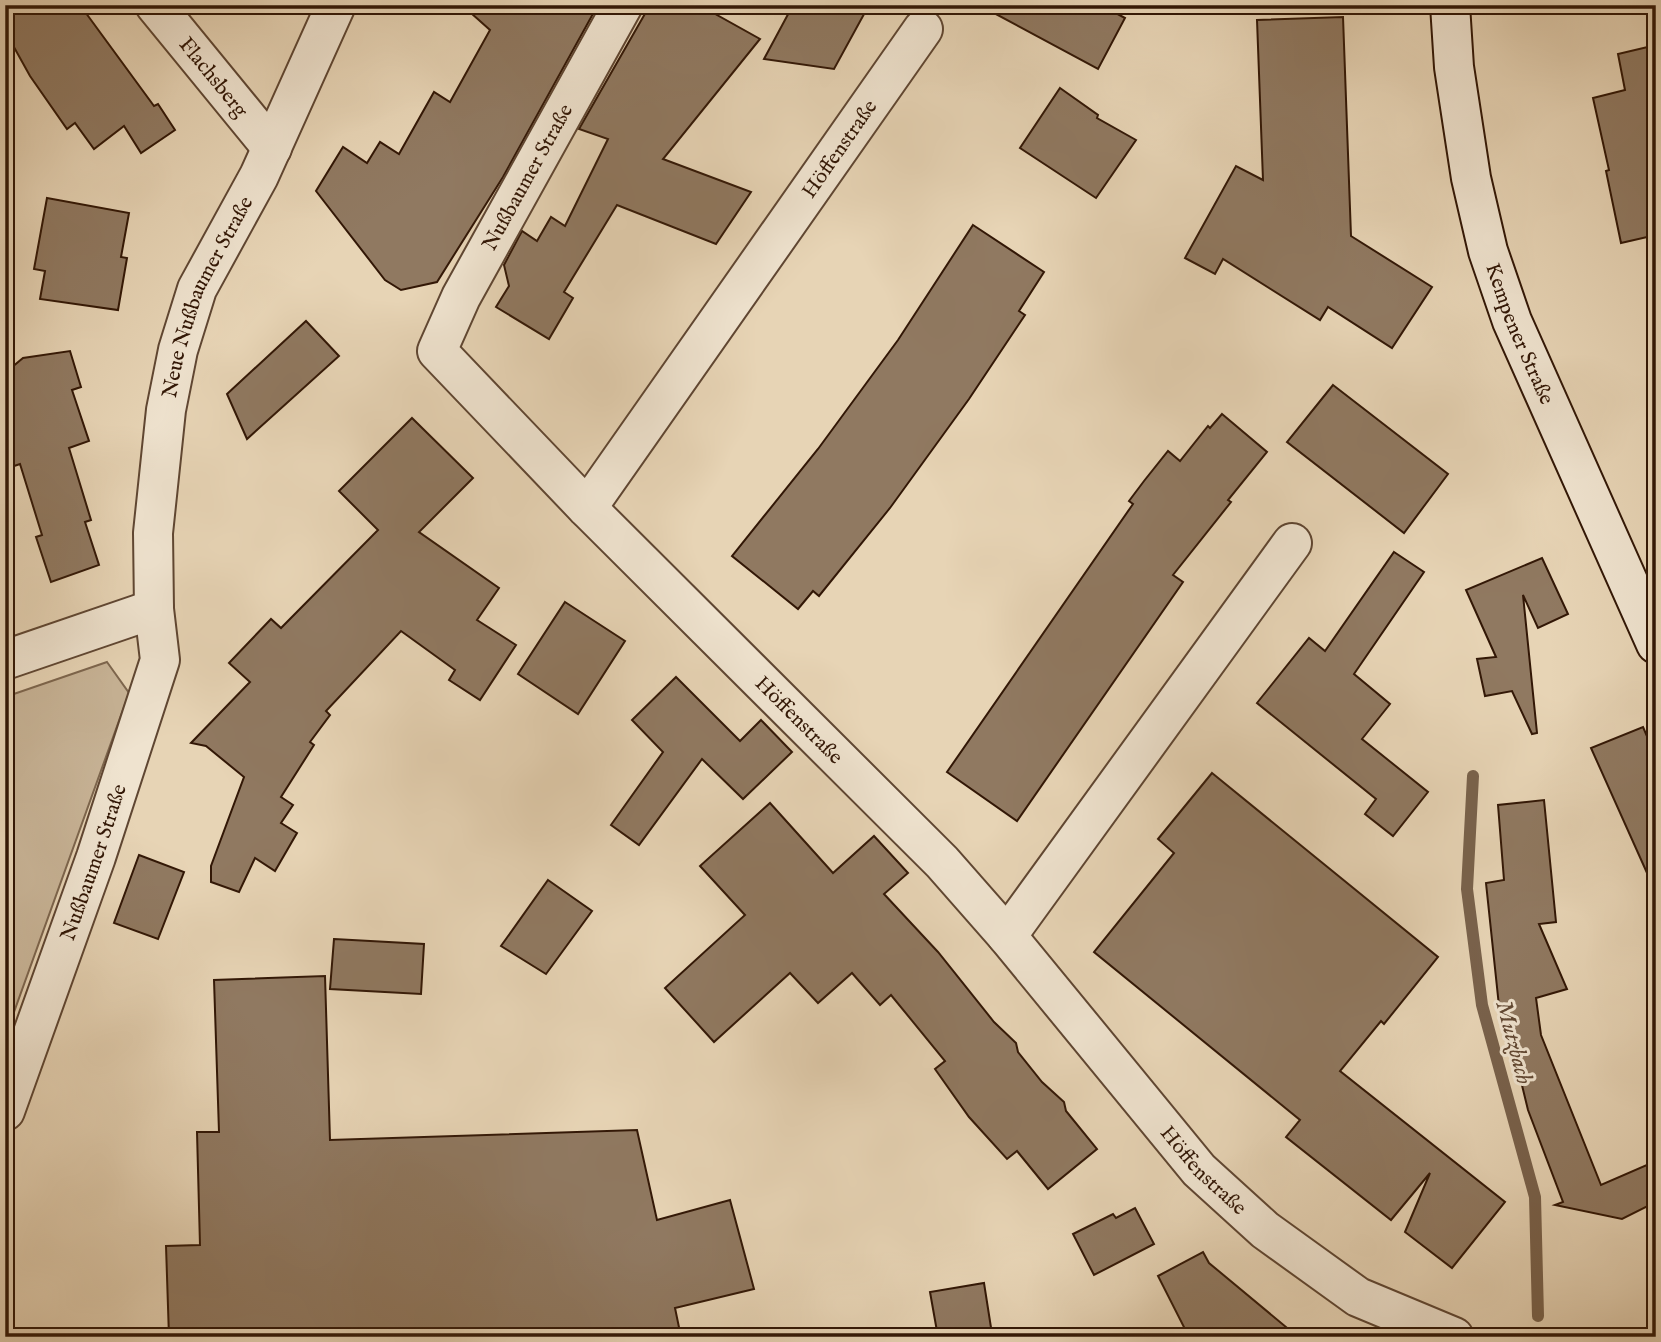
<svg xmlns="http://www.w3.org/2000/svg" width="1661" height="1342" font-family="'IM FELL English',serif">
<rect width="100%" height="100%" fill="#e7d4b5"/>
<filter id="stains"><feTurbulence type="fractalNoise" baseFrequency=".00286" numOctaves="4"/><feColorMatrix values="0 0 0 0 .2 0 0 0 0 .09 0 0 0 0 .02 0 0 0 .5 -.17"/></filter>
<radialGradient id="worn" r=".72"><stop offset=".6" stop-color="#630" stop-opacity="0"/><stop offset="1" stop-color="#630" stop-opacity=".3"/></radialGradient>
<polygon fill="#c8b497" stroke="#7d664e" stroke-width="2" points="107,662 129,693 5,1037 5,697"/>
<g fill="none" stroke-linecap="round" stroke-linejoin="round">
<polyline stroke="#79624c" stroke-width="12" points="1473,776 1467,889 1482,1005 1535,1197 1538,1316"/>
</g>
<g fill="#907961" stroke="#321706" stroke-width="2">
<polygon points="5,5 80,5 154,106 158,104 175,130 141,153 124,126 94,149 75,123 67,129 30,76 5,31"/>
<polygon points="462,5 584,5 594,12 503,177 437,282 401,290 385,280 316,191 343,147 367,163 380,142 399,154 434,92 450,102 490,30"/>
<polygon points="650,5 699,5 760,39 663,159 751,192 716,244 617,205 564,292 573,298 549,339 496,307 509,286 504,265 522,231 537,241 551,217 565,226 608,139 579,129"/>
<polygon points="793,5 869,5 834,69 764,59"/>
<polygon points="979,5 1101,5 1125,18 1098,69"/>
<polygon points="1343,17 1351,236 1432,287 1392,348 1328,307 1320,320 1223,259 1215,274 1185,258 1236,166 1263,180 1257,20"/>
<polygon points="1656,45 1656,235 1621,243 1606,171 1609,170 1593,98 1625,90 1618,54"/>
<polygon points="1060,88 1098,115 1097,118 1136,140 1096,198 1020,148"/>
<polygon points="47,198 129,213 121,257 127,258 118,310 40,299 45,271 34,269"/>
<polygon points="973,225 1044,272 1019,311 1025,315 969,399 890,508 819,596 813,591 798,609 732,556 818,449 898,340"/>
<polygon points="306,321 339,356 247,439 227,394"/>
<polygon points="70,351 81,387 72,390 89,441 69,448 91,520 85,522 99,565 51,582 36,537 42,535 20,464 5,469 5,373 23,358"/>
<polygon points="1333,385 1448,474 1404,533 1287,442"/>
<polygon points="1222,414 1267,452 1228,500 1231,502 1173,575 1183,582 1017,821 947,772 1133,504 1129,501 1144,481 1168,451 1180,461 1208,426 1210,428"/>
<polygon points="412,418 473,478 419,532 499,588 477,620 516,645 480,700 449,680 455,670 401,631 326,711 330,715 310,742 314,745 281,797 293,805 281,823 297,833 275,871 255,858 239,892 211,882 211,866 244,777 206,746 191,743 250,682 229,663 271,619 281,628 378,530 339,491"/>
<polygon points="1394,552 1424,572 1354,674 1390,704 1362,739 1428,792 1393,836 1365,814 1376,799 1257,703 1309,638 1325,651"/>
<polygon points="1542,558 1568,614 1538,628 1523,595 1537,733 1532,734 1512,691 1485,696 1477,659 1496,657 1466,590"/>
<polygon points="565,602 625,641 578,714 518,674"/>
<polygon points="676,677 740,741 761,720 792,752 743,799 702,759 639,845 611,825 663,752 632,720"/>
<polygon points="1643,727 1656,757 1656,893 1591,748"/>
<polygon points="1212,773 1438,957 1384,1024 1381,1021 1340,1071 1505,1202 1452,1268 1405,1232 1430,1173 1391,1220 1286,1137 1300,1120 1094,952 1174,853 1158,839"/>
<polygon points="1544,800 1556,922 1539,924 1567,989 1536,998 1541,1035 1601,1185 1656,1161 1656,1202 1622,1219 1555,1205 1563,1202 1528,1110 1512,1044 1499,1006 1486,883 1504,880 1498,805"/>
<polygon points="770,803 833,873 874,836 908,873 884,894 938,952 994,1022 1016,1043 1018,1052 1042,1082 1064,1102 1066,1111 1097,1149 1048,1189 1017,1151 1007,1159 969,1117 935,1069 945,1061 891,995 880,1005 852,973 818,1003 790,973 714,1042 665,988 745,915 700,866"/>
<polygon points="139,855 184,872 158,939 114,923"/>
<polygon points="548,880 592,911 546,974 501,946"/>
<polygon points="334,939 424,944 421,994 330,989"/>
<polygon points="325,976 330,1140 637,1130 657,1220 730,1200 754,1289 675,1308 681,1337 169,1337 166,1246 200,1245 197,1132 219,1132 214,980"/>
<polygon points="1135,1208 1154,1244 1094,1275 1073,1234 1113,1214 1116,1218"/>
<polygon points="1203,1252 1209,1263 1298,1337 1189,1337 1158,1276"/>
<polygon points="984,1283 992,1334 973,1337 938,1337 930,1292"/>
</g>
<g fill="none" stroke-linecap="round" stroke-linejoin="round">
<defs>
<g id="street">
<path id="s1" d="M155,5L272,148"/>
<path id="s2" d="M623,5L461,297L437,351L587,508L942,862L1007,936L1199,1170L1265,1230L1358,1297L1454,1337"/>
<path id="s3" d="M587,508L923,29"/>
<polyline points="5,660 154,609"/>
<polyline points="1007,936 1292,543"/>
<path id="s4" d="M5,1111L96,857L160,660L154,609L153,533L166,410L178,350L197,289L259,176L336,5"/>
</g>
<g id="secondary">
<path id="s5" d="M1450,5L1454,67L1471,178L1488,251L1512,321L1656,644"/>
</g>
</defs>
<use href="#street" stroke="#5f4632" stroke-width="42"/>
<use href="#secondary" stroke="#321706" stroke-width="42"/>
<use href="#street" stroke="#efe3cf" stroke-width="38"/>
<use href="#secondary" stroke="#efe3cf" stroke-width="38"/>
</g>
<g text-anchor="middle" stroke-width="6" stroke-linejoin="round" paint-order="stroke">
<g font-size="21" fill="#321706" stroke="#efe3cf">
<text dy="7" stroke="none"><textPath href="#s1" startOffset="93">Flachsberg</textPath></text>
<text dy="7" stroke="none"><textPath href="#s3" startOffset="439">Höffenstraße</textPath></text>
<text transform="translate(527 177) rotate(-61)" y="7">Nußbaumer Straße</text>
<text dy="7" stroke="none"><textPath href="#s4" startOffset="849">Neue Nußbaumer Straße</textPath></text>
<text dy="7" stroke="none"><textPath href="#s5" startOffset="338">Kempener Straße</textPath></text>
<text dy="7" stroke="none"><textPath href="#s2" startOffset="910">Höffenstraße</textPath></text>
<text dy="7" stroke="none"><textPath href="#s4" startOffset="264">Nußbaumer Straße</textPath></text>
<text dy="7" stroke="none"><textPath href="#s2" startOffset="1516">Höffenstraße</textPath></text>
</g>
<g font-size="23" font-style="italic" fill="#624934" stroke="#efe3cf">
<text transform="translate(1515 1042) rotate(75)" y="8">Mutzbach</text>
</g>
</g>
<rect width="1661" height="1342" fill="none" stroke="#e7d4b5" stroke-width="28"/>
<rect x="7" y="7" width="1647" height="1328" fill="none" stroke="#321706" stroke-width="3.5"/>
<rect x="14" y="14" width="1633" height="1314" fill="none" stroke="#321706" stroke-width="2"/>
<rect width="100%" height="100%" filter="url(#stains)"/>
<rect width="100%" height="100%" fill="url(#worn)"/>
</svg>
